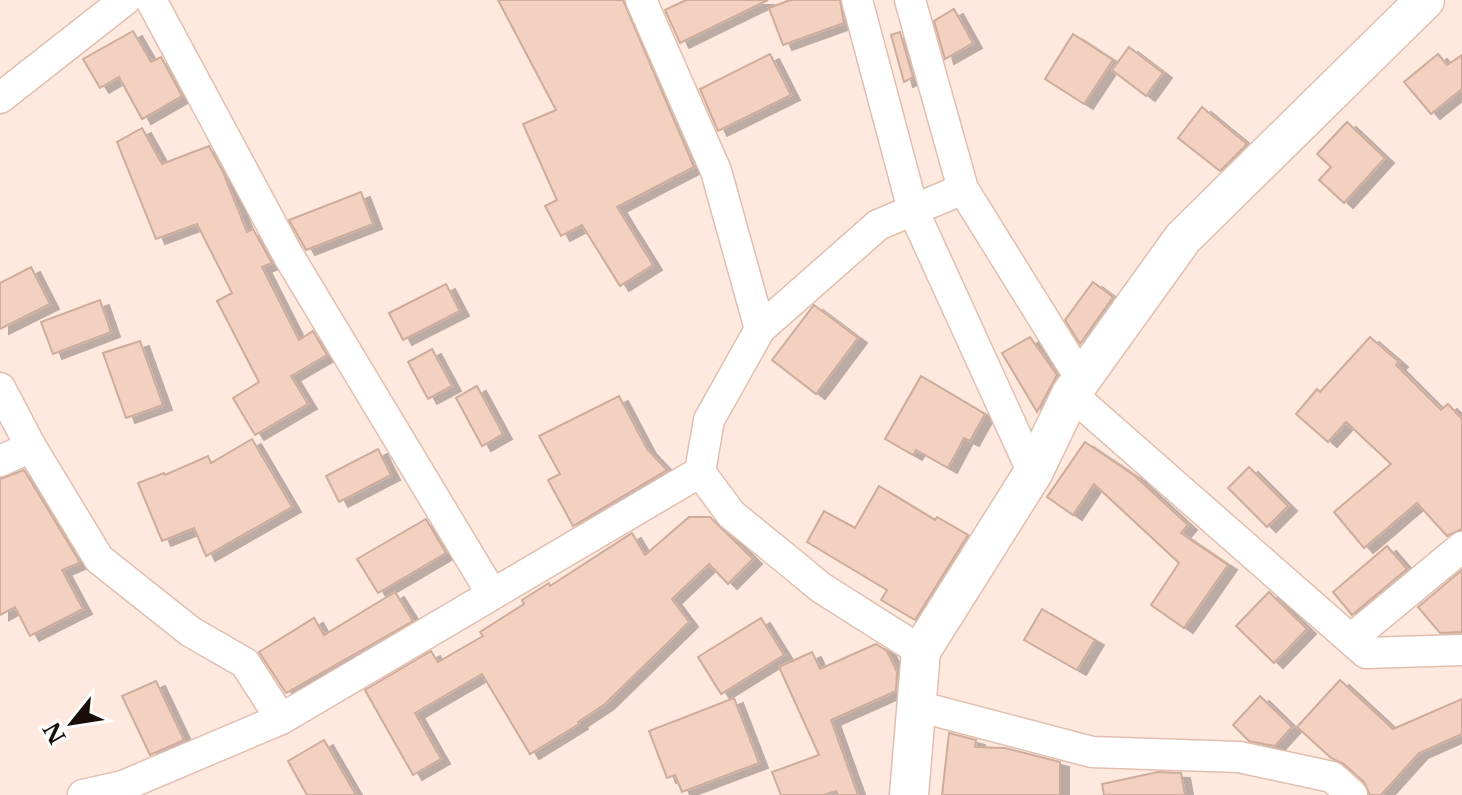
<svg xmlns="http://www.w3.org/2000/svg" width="1462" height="795" font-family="'Libre Baskerville',serif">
<defs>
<filter id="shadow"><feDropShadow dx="9" dy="5" stdDeviation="0" flood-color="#0004"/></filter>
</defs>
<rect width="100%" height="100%" fill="#ffe9df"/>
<g fill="#f3d1c0" stroke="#cdac9c" stroke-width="2" filter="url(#shadow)">
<polygon points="498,0 623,0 694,167 617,207 653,265 620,286 582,225 561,236 545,206 557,200 523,124 556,110"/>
<polygon points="686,0 768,0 680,43 665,10"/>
<polygon points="790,0 840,0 844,23 783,45 769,8"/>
<polygon points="954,9 973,43 945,59 934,21"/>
<polygon points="133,31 151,62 161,57 182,96 142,119 119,77 100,88 83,59"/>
<polygon points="900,32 913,77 904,82 891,35"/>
<polygon points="1073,34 1113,60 1084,104 1045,79"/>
<polygon points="1129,47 1163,73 1146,96 1112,70"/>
<polygon points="770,54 791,95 718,131 700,89"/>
<polygon points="1438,54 1447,65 1462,55 1462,89 1431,114 1404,82"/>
<polygon points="1202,107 1247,144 1220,171 1178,138"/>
<polygon points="1347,122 1385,158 1344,203 1319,180 1331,167 1317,154"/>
<polygon points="142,128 162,164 209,146 223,172 247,232 253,229 272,263 262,267 299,340 313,331 327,355 291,376 308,404 255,435 233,398 259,382 217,301 232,293 197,224 156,239 117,142"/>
<polygon points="361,192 373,224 306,250 289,220"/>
<polygon points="31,267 50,304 0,329 0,283"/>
<polygon points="1093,282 1113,297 1080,344 1065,320"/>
<polygon points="446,284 460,311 403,340 389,313"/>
<polygon points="100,300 111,332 53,354 41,322"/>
<polygon points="814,305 858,338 816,394 772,360"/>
<polygon points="1030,337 1057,375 1037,412 1002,353"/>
<polygon points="1370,337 1399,362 1396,365 1441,410 1448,404 1462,419 1462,529 1447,536 1417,503 1364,548 1334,512 1391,464 1346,422 1328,442 1296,414 1317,389 1320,392"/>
<polygon points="140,341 163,405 126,418 103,353"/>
<polygon points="432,349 452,386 428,399 408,362"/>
<polygon points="921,376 985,414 970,441 964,438 948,468 916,450 913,455 885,439"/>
<polygon points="477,386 503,434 482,446 456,398"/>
<polygon points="619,396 647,449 667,470 573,526 548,480 560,474 539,436"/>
<polygon points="252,439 292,507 206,556 194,528 162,541 138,483 164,473 165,475 208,456 211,463"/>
<polygon points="1085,442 1135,476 1188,525 1181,533 1228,565 1184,628 1151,605 1179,563 1094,484 1073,515 1047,497"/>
<polygon points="378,449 391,475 339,502 326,476"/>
<polygon points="1249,467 1288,506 1267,527 1228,488"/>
<polygon points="24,470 78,559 79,563 62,570 83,609 30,636 15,607 0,615 0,479"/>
<polygon points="879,486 935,520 937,517 968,535 915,620 881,600 887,590 807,542 824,511 855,528"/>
<polygon points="689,517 710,517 753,559 728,584 709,564 672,599 689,622 605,704 578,722 579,724 530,754 482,674 415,713 441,759 413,775 365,690 431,651 438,662 483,636 480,632 524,604 522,600 549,583 550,586 632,533 645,555"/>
<polygon points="426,519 446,553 378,593 357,559"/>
<polygon points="1387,546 1407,569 1352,615 1333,592"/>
<polygon points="1462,570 1462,632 1440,633 1418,607"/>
<polygon points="395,592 413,621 286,693 259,652 314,618 324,635"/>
<polygon points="1269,592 1307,629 1274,663 1236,626"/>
<polygon points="1042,609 1095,640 1077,670 1024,640"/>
<polygon points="761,618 784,655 721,694 698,657"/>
<polygon points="876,644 887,651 897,672 896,691 831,720 858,795 838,795 836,791 824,795 781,795 772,772 819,755 779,667 812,652 820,669"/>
<polygon points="1340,680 1393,729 1462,699 1462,734 1419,753 1381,795 1370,795 1364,782 1344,764 1331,758 1297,727"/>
<polygon points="156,681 184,740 150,755 122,696"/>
<polygon points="1260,696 1292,727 1275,746 1249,741 1233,725"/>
<polygon points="734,698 759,763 682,792 675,775 667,778 649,731"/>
<polygon points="949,733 976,740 975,747 1005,748 1060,762 1060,795 942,795"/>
<polygon points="324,740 356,795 307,795 288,761"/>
<polygon points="1158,772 1181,773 1185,795 1104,795 1102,784"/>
</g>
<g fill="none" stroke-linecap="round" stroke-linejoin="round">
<defs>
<g id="minor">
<polyline points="151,0 288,255 492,594"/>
<polyline points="641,0 716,171 760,329"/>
<polyline points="857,0 913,210 1033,473"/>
<polyline points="910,0 963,189 1081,379"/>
<polyline points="0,98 125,0"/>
<polyline points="0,388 31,447 99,559 191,632 245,663 281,719"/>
<polyline points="1071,394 1366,653 1462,650"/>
<polyline points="0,461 31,447"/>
<polyline points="700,472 731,514 796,567 820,587 921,651"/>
<polyline points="1351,639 1462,547"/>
<polyline points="917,706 1092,752 1239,757 1332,777 1352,795"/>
<polyline points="83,795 123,786 281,719 700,472 709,420 760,329 878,225 963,189"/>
</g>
<polyline id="tertiary" points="909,795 921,651 1033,473 1071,394 1183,238 1425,0"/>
</defs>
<use href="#minor" stroke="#e1bfaf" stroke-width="33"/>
<use href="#tertiary" stroke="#e1bfaf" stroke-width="41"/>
<use href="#minor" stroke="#fff" stroke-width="30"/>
<use href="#tertiary" stroke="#fff" stroke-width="38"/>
</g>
<g transform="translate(72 723) rotate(240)" stroke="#fcfcfc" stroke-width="6" paint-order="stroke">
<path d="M0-6L14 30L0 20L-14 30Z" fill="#180d07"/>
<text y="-12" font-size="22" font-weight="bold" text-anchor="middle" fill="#180d07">N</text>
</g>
</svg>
